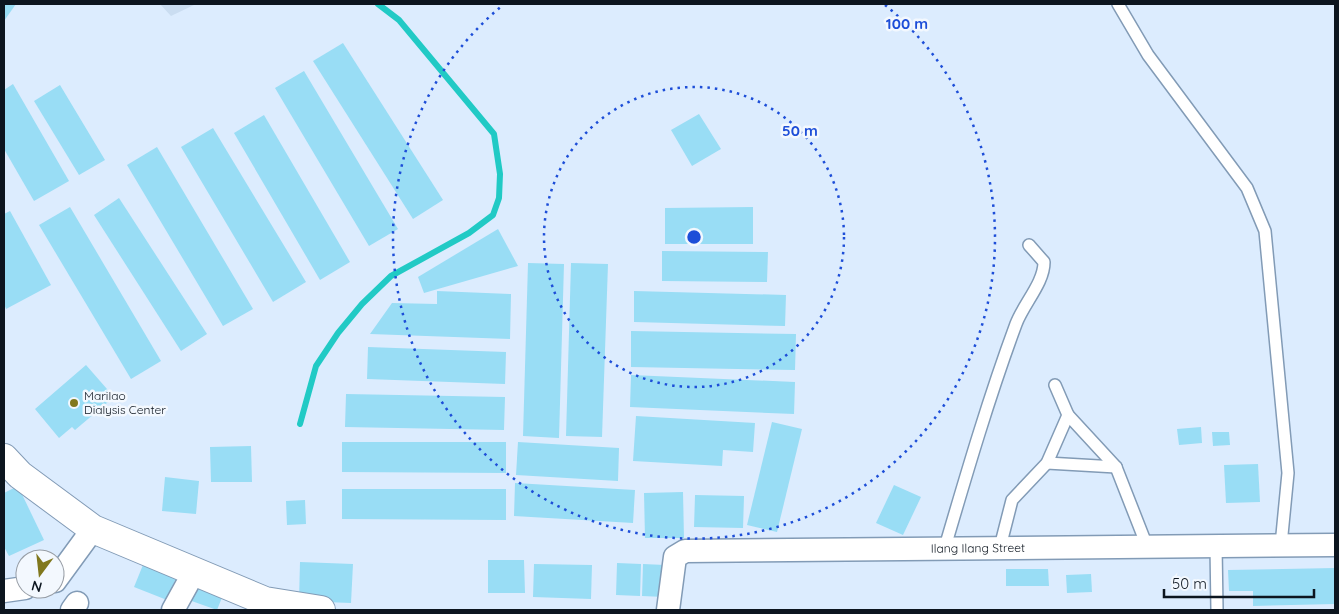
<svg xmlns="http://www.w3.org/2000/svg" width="1339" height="614" font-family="Quicksand,sans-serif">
<rect width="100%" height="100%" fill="#dcecfe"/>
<polygon fill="#caddf1" points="160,4 196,4 171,16"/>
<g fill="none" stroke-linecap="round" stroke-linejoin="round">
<polyline stroke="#21cac5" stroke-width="6" points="300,424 316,366 338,333 362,304 391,276 469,233 493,215 499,198 500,174 494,134 399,20 378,4"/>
</g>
<g fill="#99ddf5">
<polygon points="4,4 16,4 4,21"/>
<polygon points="343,43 443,200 413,219 313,61"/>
<polygon points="304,71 398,229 369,246 275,88"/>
<polygon points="13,84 69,181 34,201 4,149 4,90"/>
<polygon points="60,85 105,160 79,175 34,101"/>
<polygon points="699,114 721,149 692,166 671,130"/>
<polygon points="264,115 350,262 320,280 234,133"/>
<polygon points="213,128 306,282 273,302 181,147"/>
<polygon points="157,147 253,309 223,326 127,165"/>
<polygon points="119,198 207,334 181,351 94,215"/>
<polygon points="70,207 161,361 131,379 39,225"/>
<polygon points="753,207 753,244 665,244 665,208"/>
<polygon points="10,211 51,285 6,309 4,304 4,214"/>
<polygon points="498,229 518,266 424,293 418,277"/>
<polygon points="662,251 768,252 767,282 662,281"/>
<polygon points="528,263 564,264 559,438 523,436"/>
<polygon points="571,263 608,264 602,437 566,436"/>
<polygon points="437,291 511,294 510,339 370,334 392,303 437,304"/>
<polygon points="634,291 786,295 785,326 634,322"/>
<polygon points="631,331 796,334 795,370 631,367"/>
<polygon points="368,347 506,352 505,384 367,379"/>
<polygon points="86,365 114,397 75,430 72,427 59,438 35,409"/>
<polygon points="631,375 795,382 794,414 630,407"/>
<polygon points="346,394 505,397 504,430 345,427"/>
<polygon points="636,416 755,423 753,452 723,450 722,466 633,461"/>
<polygon points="772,422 802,429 777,532 747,525"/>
<polygon points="1201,427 1202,443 1179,445 1177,429"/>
<polygon points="1212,432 1229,432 1230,445 1213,446"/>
<polygon points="342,442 506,442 506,473 342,472"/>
<polygon points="518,442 619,448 618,481 516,475"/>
<polygon points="251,446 252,482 211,482 210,447"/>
<polygon points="1258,464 1260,502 1226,503 1224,465"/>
<polygon points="165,477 199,481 196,514 162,511"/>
<polygon points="515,483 635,490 633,523 514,516"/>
<polygon points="894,485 921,497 903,535 876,523"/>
<polygon points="18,486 44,540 9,556 4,547 4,493"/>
<polygon points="342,489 506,489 506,520 342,519"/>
<polygon points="683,492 684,538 645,538 644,493"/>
<polygon points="695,495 744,496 743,528 694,527"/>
<polygon points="305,500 306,524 287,525 286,501"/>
<polygon points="145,560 178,573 167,600 134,587"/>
<polygon points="488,560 524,560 525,593 488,593"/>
<polygon points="300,562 353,564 351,603 299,601"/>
<polygon points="617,563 641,564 640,596 616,595"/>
<polygon points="534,564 592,565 591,599 533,597"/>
<polygon points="643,564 665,565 664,597 642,596"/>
<polygon points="1335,568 1335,604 1253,606 1253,591 1229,591 1228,570"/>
<polygon points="1006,569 1048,569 1049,586 1006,586"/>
<polygon points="1091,574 1092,592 1067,593 1066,575"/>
<polygon points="195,577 225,590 217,610 186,599"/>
</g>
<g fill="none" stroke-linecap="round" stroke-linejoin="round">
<defs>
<g id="service">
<polyline points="1118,4 1148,55 1247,188 1265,231 1288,473 1281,545"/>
<polyline points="1068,415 1116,467 1147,546"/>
<polyline points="1047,463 1116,467"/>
<polyline points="1216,546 1217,610"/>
<path d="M945,547C967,472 989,397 1016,324C1024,303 1044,283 1044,262L1029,245"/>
<polyline points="1000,547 1012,500 1047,463 1068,415 1055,385"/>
</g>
<g id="minor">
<polyline points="55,581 93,529"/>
<polyline points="4,591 25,588"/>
<polyline points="72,610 77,603"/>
<polyline points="173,610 194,572"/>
<path id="s1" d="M668,610L675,557L685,551L1335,545"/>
</g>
<polyline id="tertiary" points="4,458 20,475 93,529 265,601 321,610"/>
</defs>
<use href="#service" stroke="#829bb6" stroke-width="14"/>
<use href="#minor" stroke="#829bb6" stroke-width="25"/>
<use href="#tertiary" stroke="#829bb6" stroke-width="30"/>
<use href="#service" stroke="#fff" stroke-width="11"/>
<use href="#minor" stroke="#fff" stroke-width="22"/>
<use href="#tertiary" stroke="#fff" stroke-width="28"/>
</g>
<g fill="none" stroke="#1d4ed8" stroke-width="2.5" stroke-dasharray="2.5 5">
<circle cx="694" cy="237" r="150"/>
<path d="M885 5A301 301 0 1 1 503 5"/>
</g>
<circle fill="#81781d" stroke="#f3f8fe" stroke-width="2" cx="74" cy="403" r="5"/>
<g text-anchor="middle" stroke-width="5" stroke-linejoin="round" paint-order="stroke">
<g font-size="12" fill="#0c151f" stroke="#f3f8fe" text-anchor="start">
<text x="84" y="400">Marilao<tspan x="84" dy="14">Dialysis Center</tspan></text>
</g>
<g font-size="12" fill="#0c151f" stroke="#f3f8fe">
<text dy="4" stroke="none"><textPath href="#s1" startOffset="358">Ilang Ilang Street</textPath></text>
</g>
</g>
<circle cx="694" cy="237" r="8" fill="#1d4ed8" stroke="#f3f8fe" stroke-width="2.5"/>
<g font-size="15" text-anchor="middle" font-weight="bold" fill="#1d4ed8" stroke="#f3f8fe" stroke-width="5" stroke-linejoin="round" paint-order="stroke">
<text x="907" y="29">100 m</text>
<text x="800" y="136">50 m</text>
</g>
<rect width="1339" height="614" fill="none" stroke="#0c151f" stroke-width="10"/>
<g transform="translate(40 574) rotate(195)"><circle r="24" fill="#f3f8fe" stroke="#979da5"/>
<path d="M0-4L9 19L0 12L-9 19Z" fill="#81781d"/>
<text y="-8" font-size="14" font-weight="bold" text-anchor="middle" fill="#0c151f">N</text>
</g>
<path d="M1164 589v8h150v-8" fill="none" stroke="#0c151f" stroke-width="2.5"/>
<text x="1172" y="589" font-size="15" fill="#0c151f" stroke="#f3f8fe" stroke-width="4" paint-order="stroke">50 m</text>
</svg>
